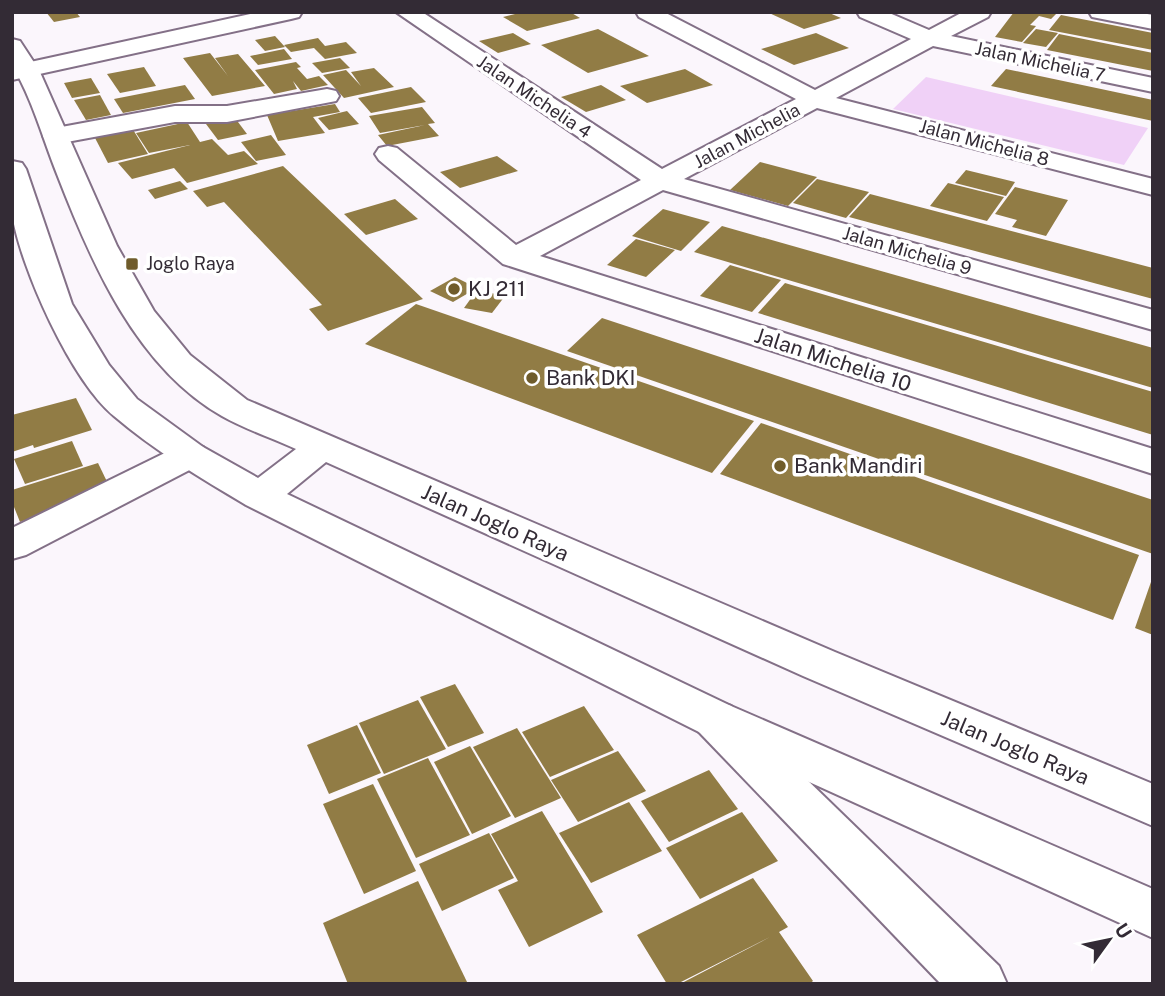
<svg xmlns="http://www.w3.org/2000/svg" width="1165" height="996" font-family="'Public Sans',sans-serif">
<rect width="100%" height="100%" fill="#fbf6fc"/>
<polygon fill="#f0d1f7" points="926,77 1148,128 1124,165 893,109"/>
<g fill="#917c45">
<polygon points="46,12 76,12 80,17 54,22"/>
<polygon points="523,12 570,12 580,18 527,31 503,17"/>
<polygon points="767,12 827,12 841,18 804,29"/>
<polygon points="1014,12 1054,12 1057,13 1051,19 1039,16 1030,25 1036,26 1022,42 995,37"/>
<polygon points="1061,15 1153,33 1153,50 1049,30"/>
<polygon points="598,29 649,56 588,73 541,45"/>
<polygon points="1036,29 1058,33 1046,47 1023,43"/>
<polygon points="513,33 531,44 498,53 479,41"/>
<polygon points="816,33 849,48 794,65 761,49"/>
<polygon points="1059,34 1153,53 1153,71 1047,50"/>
<polygon points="275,36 285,47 265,51 255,40"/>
<polygon points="318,38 325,46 346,42 357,53 325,59 314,48 291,52 284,45"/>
<polygon points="284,49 292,59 258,65 250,56"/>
<polygon points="210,53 228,76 215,58 238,54 265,86 212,96 183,58"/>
<polygon points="340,58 350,68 322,73 312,63"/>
<polygon points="296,62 301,67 297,68 307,79 319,76 328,85 301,91 293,81 297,89 274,94 255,70"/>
<polygon points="144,67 156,86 120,93 107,74"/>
<polygon points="374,68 394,87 344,98 323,75 346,70 361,86 351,72"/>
<polygon points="685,69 713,85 647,103 620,86"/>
<polygon points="1006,69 1153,100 1153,121 991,86"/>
<polygon points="91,78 100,93 72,98 64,83"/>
<polygon points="185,85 195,99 123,113 114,99"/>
<polygon points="601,85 626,100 586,112 561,97"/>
<polygon points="411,87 426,102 371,113 358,98"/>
<polygon points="100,95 111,115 86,120 74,100"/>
<polygon points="335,104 340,112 313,117 325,133 278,141 267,115"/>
<polygon points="422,107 435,123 428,124 439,136 387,146 378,135 425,125 380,133 369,116"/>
<polygon points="347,111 359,124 329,130 318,118"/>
<polygon points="232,114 247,134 218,140 203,120"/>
<polygon points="187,122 200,142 212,139 228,155 244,151 258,164 187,183 174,168 132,179 118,163 190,145 149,153 136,133"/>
<polygon points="132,128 148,154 108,163 94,136"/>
<polygon points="271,135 286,155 256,161 241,142"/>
<polygon points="497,156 518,171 460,188 440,172"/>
<polygon points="760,162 817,177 788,206 730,190"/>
<polygon points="283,166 402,279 423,299 328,331 309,309 322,305 224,202 207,207 193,191"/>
<polygon points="966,170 1015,182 1006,196 955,183"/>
<polygon points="817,179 869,192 846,218 793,203"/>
<polygon points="180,181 188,189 155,199 148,190"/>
<polygon points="948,183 1004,197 987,221 930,206"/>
<polygon points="1015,187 1068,200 1046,236 1012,227 1017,220 995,214"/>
<polygon points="870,194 1153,268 1153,299 849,217"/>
<polygon points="395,199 418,219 366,235 344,214"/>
<polygon points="663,209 710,222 681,251 632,236"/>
<polygon points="722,226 1153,348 1153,388 694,252"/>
<polygon points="636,239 675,250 646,277 607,265"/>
<polygon points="730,265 781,280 752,312 700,296"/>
<polygon points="455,277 477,288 453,302 430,291"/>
<polygon points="785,283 1153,392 1153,435 758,313"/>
<polygon points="477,290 505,296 492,313 464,308"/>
<polygon points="416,304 754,421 712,473 365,344"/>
<polygon points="602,318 1153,500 1153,554 567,351"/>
<polygon points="76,398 92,430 34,448 33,445 12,452 12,415"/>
<polygon points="761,423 1139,555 1113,620 720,474"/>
<polygon points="72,441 83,466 25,484 14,459"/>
<polygon points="98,463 112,492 20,522 12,502 12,490"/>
<polygon points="1152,579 1153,579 1153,635 1135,628"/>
<polygon points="455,684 484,733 448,747 420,697"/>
<polygon points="418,700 446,749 384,774 359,723"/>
<polygon points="584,706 614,750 550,777 522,732"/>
<polygon points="357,725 381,773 329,794 307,745"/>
<polygon points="517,728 561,798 515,818 473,747"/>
<polygon points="470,746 511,816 472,834 434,762"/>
<polygon points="618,751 646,791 578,822 551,780"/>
<polygon points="428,758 470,835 416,858 377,779"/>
<polygon points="709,770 738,809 669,842 641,801"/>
<polygon points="373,784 416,871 364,894 323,804"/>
<polygon points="629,802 662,851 591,883 559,833"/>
<polygon points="542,811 603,912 529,947 498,890 518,881 491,834"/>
<polygon points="742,812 778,861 700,899 666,848"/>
<polygon points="489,833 514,878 442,911 419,864"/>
<polygon points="753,878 788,927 779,932 813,981 809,984 680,984 770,937 677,984 667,984 637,935"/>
<polygon points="418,881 468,984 348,984 323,923"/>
</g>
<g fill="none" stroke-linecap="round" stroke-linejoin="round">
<defs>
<g id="street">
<polygon points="260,12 302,12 299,17 291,19 12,80 12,66"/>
<polygon points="396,12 422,12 662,169 796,99 639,17 636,12 664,12 815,90 911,39 860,17 857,12 887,12 929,30 963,12 991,12 988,17 951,36 1153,78 1153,92 933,46 836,98 1153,179 1153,195 817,108 684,179 1153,310 1153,330 663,190 540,256 1153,449 1153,474 503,264 379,160 375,154 379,148 388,146 397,148 516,245 641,180"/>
<polygon points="1089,12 1136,12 1153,15 1153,29 1092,17"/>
<polygon points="327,89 336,91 339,96 336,101 227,122 175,122 56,144 47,142 43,136 47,130 56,128 175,106 227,106"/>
<polygon points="190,443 203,447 209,455 203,463 26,555 12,559 12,528 177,447"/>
<polygon points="715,701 731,706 999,966 1007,984 941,984 699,732 692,719 699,706"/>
</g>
<path id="secondary" d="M12,39L20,41L39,70L117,246L154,311L190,355L247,400L835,652L1153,784V826L803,676L326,462L287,494L731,706L1153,889V938L699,732L246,505C201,478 155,451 114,416C71,380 21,269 12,214C10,197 12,178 12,161L22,163L26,169L72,304L109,365L137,399L203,447L258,478L296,449C272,438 245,429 222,416C136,367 91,262 57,174C43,139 32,98 12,65Z"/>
</defs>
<use href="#street" stroke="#837087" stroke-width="4"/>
<use href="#secondary" stroke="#837087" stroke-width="4"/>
<use href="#street" fill="#fff" fill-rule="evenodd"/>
<use href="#secondary" fill="#fff" fill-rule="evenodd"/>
</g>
<g fill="#6f5c2b" stroke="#fff" stroke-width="2.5">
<rect x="125" y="257" width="14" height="14" rx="3.5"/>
<circle cx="454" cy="289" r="7"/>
<circle cx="532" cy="378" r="7"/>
<circle cx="780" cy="466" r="7"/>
</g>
<g text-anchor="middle" stroke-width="7" stroke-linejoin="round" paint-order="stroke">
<g font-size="18" fill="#332b35" stroke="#fff">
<text transform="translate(1040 62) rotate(12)" y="6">Jalan Michelia 7</text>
<text transform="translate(534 97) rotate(34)" y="6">Jalan Michelia 4</text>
<text transform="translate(747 136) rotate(-28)" y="6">Jalan Michelia</text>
<text transform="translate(984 143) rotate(15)" y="6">Jalan Michelia 8</text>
<text transform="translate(907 251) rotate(16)" y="6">Jalan Michelia 9</text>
</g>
<g font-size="18" fill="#332b35" stroke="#fff" text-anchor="start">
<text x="146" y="270">Joglo Raya</text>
</g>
<g font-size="21" fill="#332b35" stroke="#fff" text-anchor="start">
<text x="468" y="296">KJ 211</text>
<text x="546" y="385">Bank DKI</text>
<text x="794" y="473">Bank Mandiri</text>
</g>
<g font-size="21" fill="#332b35" stroke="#fff">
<text transform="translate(833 360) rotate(18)" y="7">Jalan Michelia 10</text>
<text transform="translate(495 523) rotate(24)" y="7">Jalan Joglo Raya</text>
<text transform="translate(1015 748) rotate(23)" y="7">Jalan Joglo Raya</text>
</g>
</g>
<rect width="1165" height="996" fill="none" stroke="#332b35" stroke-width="28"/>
<g transform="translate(1109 940) rotate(57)" stroke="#ffffff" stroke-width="5" paint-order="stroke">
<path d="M0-5L12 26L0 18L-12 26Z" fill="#332b35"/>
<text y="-10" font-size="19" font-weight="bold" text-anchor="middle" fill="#332b35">U</text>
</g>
</svg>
